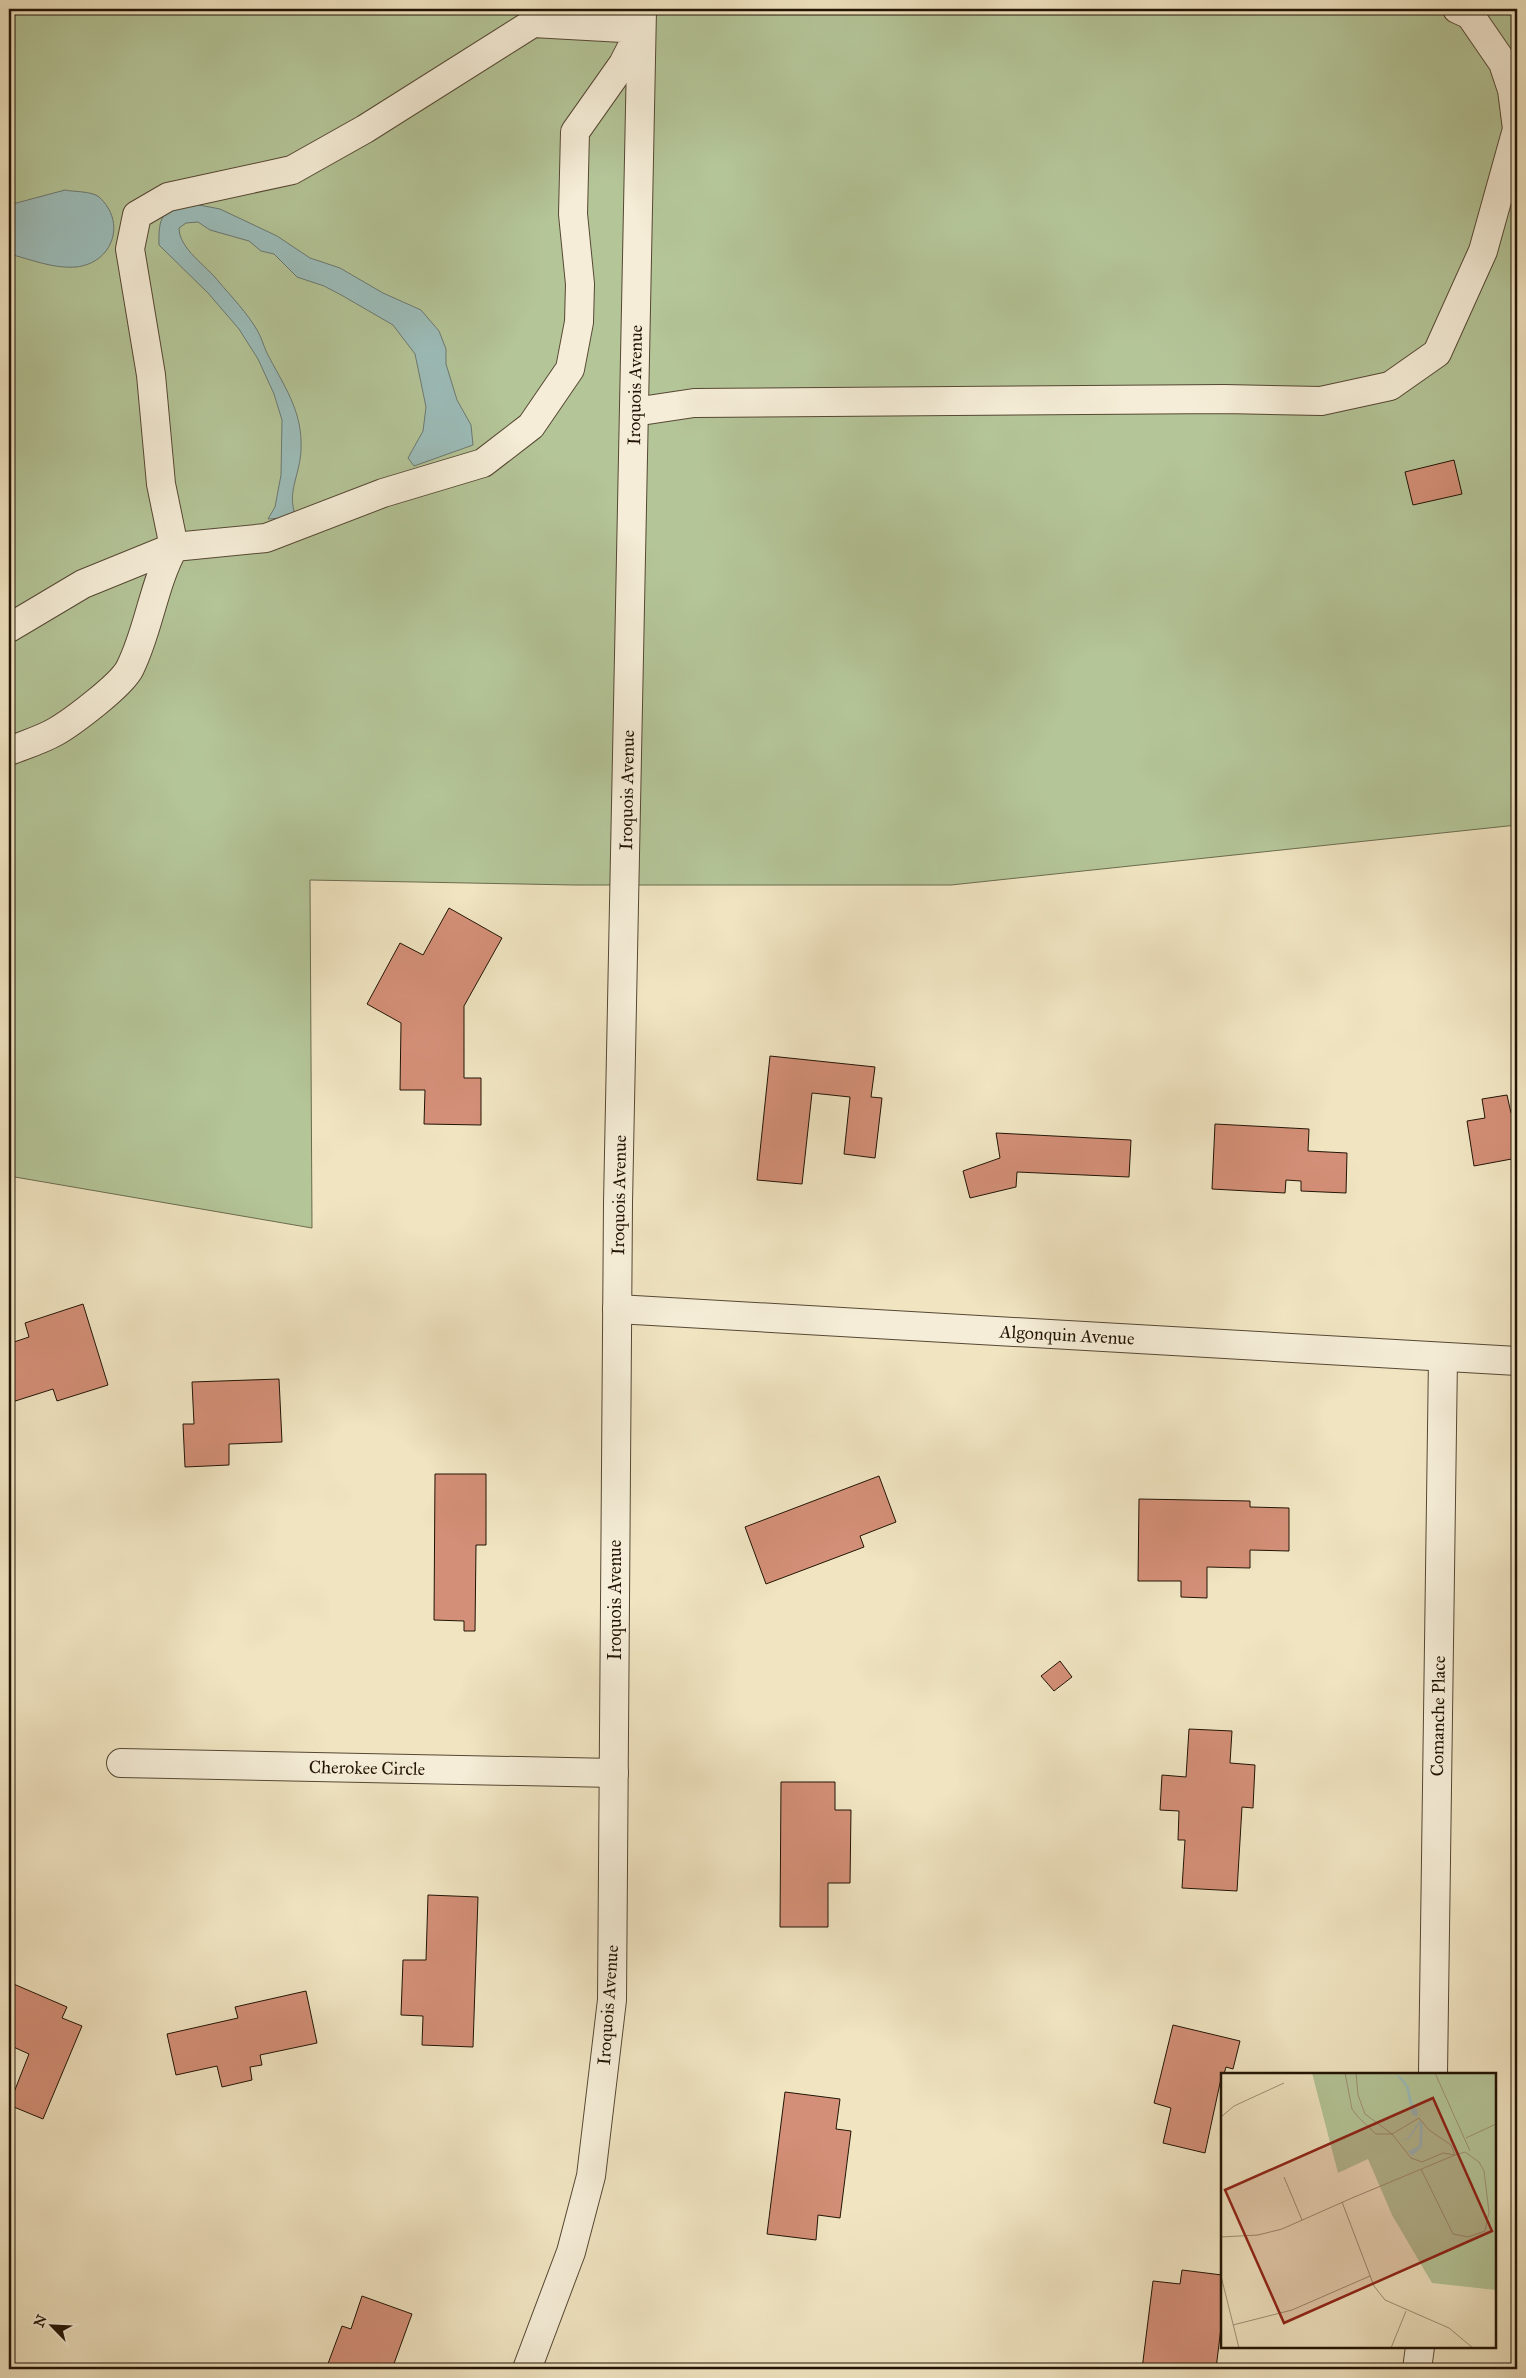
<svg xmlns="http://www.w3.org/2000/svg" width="1526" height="2378" font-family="'IM FELL Great Primer',serif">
<rect width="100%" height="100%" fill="#f0e4c1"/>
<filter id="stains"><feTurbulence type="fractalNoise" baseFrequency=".004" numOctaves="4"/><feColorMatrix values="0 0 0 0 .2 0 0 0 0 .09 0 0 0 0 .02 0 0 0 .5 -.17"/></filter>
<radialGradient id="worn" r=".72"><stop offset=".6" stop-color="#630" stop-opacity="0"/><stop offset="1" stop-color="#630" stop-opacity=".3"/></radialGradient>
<polygon fill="#b4c598" stroke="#6b6c4e" points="9,9 1517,9 1517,825 951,885 574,885 310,880 312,1228 9,1176"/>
<g fill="#9cbdba" stroke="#6b7972">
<path d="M65,190C74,192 92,191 99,197C127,222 113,263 76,267C53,269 30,259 9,254V205Z"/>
<path d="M199,205L220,209L277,236L310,258L340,268L383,293L421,310L439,331L446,349V364L457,400L471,425L473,445L414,466L408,458L423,431L426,407L415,354L393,325L343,296L324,286L297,277L274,254L261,251L249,241L210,230L198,222L186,223L179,228C179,249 207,266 219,282C231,296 248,314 257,330C261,336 263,344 266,351C283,385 303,410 301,450C300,476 286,492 296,517L268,519L275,507L281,475L282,420L274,394L258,359L239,329L208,293L159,245C158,211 165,208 199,205Z"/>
</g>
<g fill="#d38f77" stroke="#221405">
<polygon points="1454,460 1462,494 1413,505 1405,472"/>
<polygon points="449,908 502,938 464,1006 464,1078 481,1078 481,1125 424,1124 425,1090 400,1090 401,1023 367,1004 400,943 423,955"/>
<polygon points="770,1056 875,1067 871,1097 882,1098 875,1158 844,1154 850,1097 812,1093 802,1184 757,1180"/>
<polygon points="1507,1095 1511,1113 1517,1112 1517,1158 1474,1166 1467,1121 1485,1118 1482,1099"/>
<polygon points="1215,1124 1309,1129 1308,1151 1347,1153 1346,1193 1301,1191 1301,1181 1286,1180 1285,1193 1212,1189"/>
<polygon points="996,1133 1131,1140 1129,1177 1017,1172 1016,1187 970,1198 963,1171 1000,1158"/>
<polygon points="83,1304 108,1385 57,1401 53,1389 9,1403 9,1337 11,1343 29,1337 25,1323"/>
<polygon points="279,1379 282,1442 229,1444 229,1465 185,1467 183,1424 194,1424 192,1382"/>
<polygon points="435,1474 486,1474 486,1545 476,1545 475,1631 464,1631 464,1621 434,1620"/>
<polygon points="879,1476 896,1522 860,1536 864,1547 766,1584 745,1527"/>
<polygon points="1139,1499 1250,1501 1250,1507 1289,1508 1289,1551 1250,1550 1250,1568 1207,1567 1207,1598 1181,1597 1181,1581 1138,1581"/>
<polygon points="1060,1661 1072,1677 1054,1691 1041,1676"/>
<polygon points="1189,1729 1232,1731 1230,1763 1255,1765 1253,1808 1242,1807 1237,1891 1182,1888 1185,1840 1178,1840 1179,1811 1160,1810 1162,1775 1186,1777"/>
<polygon points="781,1782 835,1782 835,1810 851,1810 850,1883 828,1883 828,1927 780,1927"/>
<polygon points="428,1895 478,1897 473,2047 422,2045 423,2016 401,2015 403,1960 426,1960"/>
<polygon points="9,1982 67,2007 62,2018 82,2026 43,2119 9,2105 29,2054 9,2045"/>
<polygon points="306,1991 317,2043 260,2055 262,2065 250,2067 252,2080 222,2087 217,2066 176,2075 167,2034 238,2018 235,2007"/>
<polygon points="1173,2025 1240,2041 1233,2069 1226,2067 1224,2074 1222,2074 1205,2153 1163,2143 1171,2108 1154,2103"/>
<polygon points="785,2092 840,2099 836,2129 851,2131 840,2218 818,2215 816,2240 767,2234"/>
<polygon points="1182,2270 1222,2275 1222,2319 1216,2369 1142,2369 1153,2281 1180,2284"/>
<polygon points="362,2296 412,2314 392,2369 326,2369 342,2326 351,2329"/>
</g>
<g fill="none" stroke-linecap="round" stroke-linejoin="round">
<defs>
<g id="minor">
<polygon points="533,23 641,29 623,64 575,132 573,214 580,284 579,322 570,369 531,426 483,463 383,493 266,538 174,547 161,484 151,375 130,249 137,215 168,197 292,170 365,129"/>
<polyline points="634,412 694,403 1224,399 1321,401 1390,386 1437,353 1483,251 1517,129 1512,90 1503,63 1470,15 1457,9"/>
<polyline points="9,628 83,584 174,547"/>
<path d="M9,751C24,745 41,740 55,732C71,723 122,685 130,668C149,630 153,585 174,547"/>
<polyline points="617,1309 1517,1361"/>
<polyline points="121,1763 614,1773"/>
<polyline points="1433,2074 1443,1357"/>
<polyline points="527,2369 571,2252 591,2176 612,2000 618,1203 642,9"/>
<polyline points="1417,2369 1420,2347"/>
</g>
</defs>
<use href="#minor" stroke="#564834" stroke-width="30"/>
<use href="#minor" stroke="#f5edd7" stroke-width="28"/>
</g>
<g text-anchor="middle" stroke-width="4.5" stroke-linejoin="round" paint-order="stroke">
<g font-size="18" fill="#221405" stroke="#f5edd7">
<text transform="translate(635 385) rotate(-89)" y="6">Iroquois Avenue</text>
<text transform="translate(627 790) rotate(-89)" y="6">Iroquois Avenue</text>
<text transform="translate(619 1195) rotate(-89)" y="6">Iroquois Avenue</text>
<text transform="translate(1067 1335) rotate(3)" y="6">Algonquin Avenue</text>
<text transform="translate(615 1600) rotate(-90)" y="6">Iroquois Avenue</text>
<text transform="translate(1438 1716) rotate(-89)" y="6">Comanche Place</text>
<text transform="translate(367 1768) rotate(1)" y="6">Cherokee Circle</text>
<text transform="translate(608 2005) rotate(-86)" y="6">Iroquois Avenue</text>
</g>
</g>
<g transform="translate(1221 2073)">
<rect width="275" height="275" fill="#f0e4c1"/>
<path d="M91,0H275V217L211,210L171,142L147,86L117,100Z" fill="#b4c598"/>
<path d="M174,0L182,6L188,14L191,29L197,38L196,44L191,42L185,14ZM199,47L202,52L201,74L191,83L187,78L198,73L199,50L188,66L178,68L187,65Z" fill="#9cbdba"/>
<path fill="none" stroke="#9e9176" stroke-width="1" d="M124,0L131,36L137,44L155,61H171M135,0L137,22L144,41L171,61M214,0L249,78M0,44L13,33L63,10M198,45L208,57L230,72L234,82L222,80L201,89L190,85L171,61ZM245,65L275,51M63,104L81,147M121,129L153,213L164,227L228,255L252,275M0,164L37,162L61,156L131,125L234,82L244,79L258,89L263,98L268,139L264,158L247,164L232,161L200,96M0,203L18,275M12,252L71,237L149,203M170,275L185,238"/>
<path fill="#8f2418" fill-opacity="0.15" stroke="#8f2418" stroke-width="2.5" d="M212,25L271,158L63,250L4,117Z"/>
<rect width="275" height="275" fill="none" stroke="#221405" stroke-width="2.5"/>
</g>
<rect width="1526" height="2378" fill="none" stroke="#f0e4c1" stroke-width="30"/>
<rect x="10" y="10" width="1506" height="2358" fill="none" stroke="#221405" stroke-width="2.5"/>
<rect x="15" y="15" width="1496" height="2348" fill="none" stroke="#221405"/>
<g transform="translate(52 2326) rotate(294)" stroke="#f5edd7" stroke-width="4" paint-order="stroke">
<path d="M0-4L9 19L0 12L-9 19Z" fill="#221405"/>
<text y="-8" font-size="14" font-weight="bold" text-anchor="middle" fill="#221405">N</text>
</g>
<rect width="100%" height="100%" filter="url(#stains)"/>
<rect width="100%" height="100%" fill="url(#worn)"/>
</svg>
